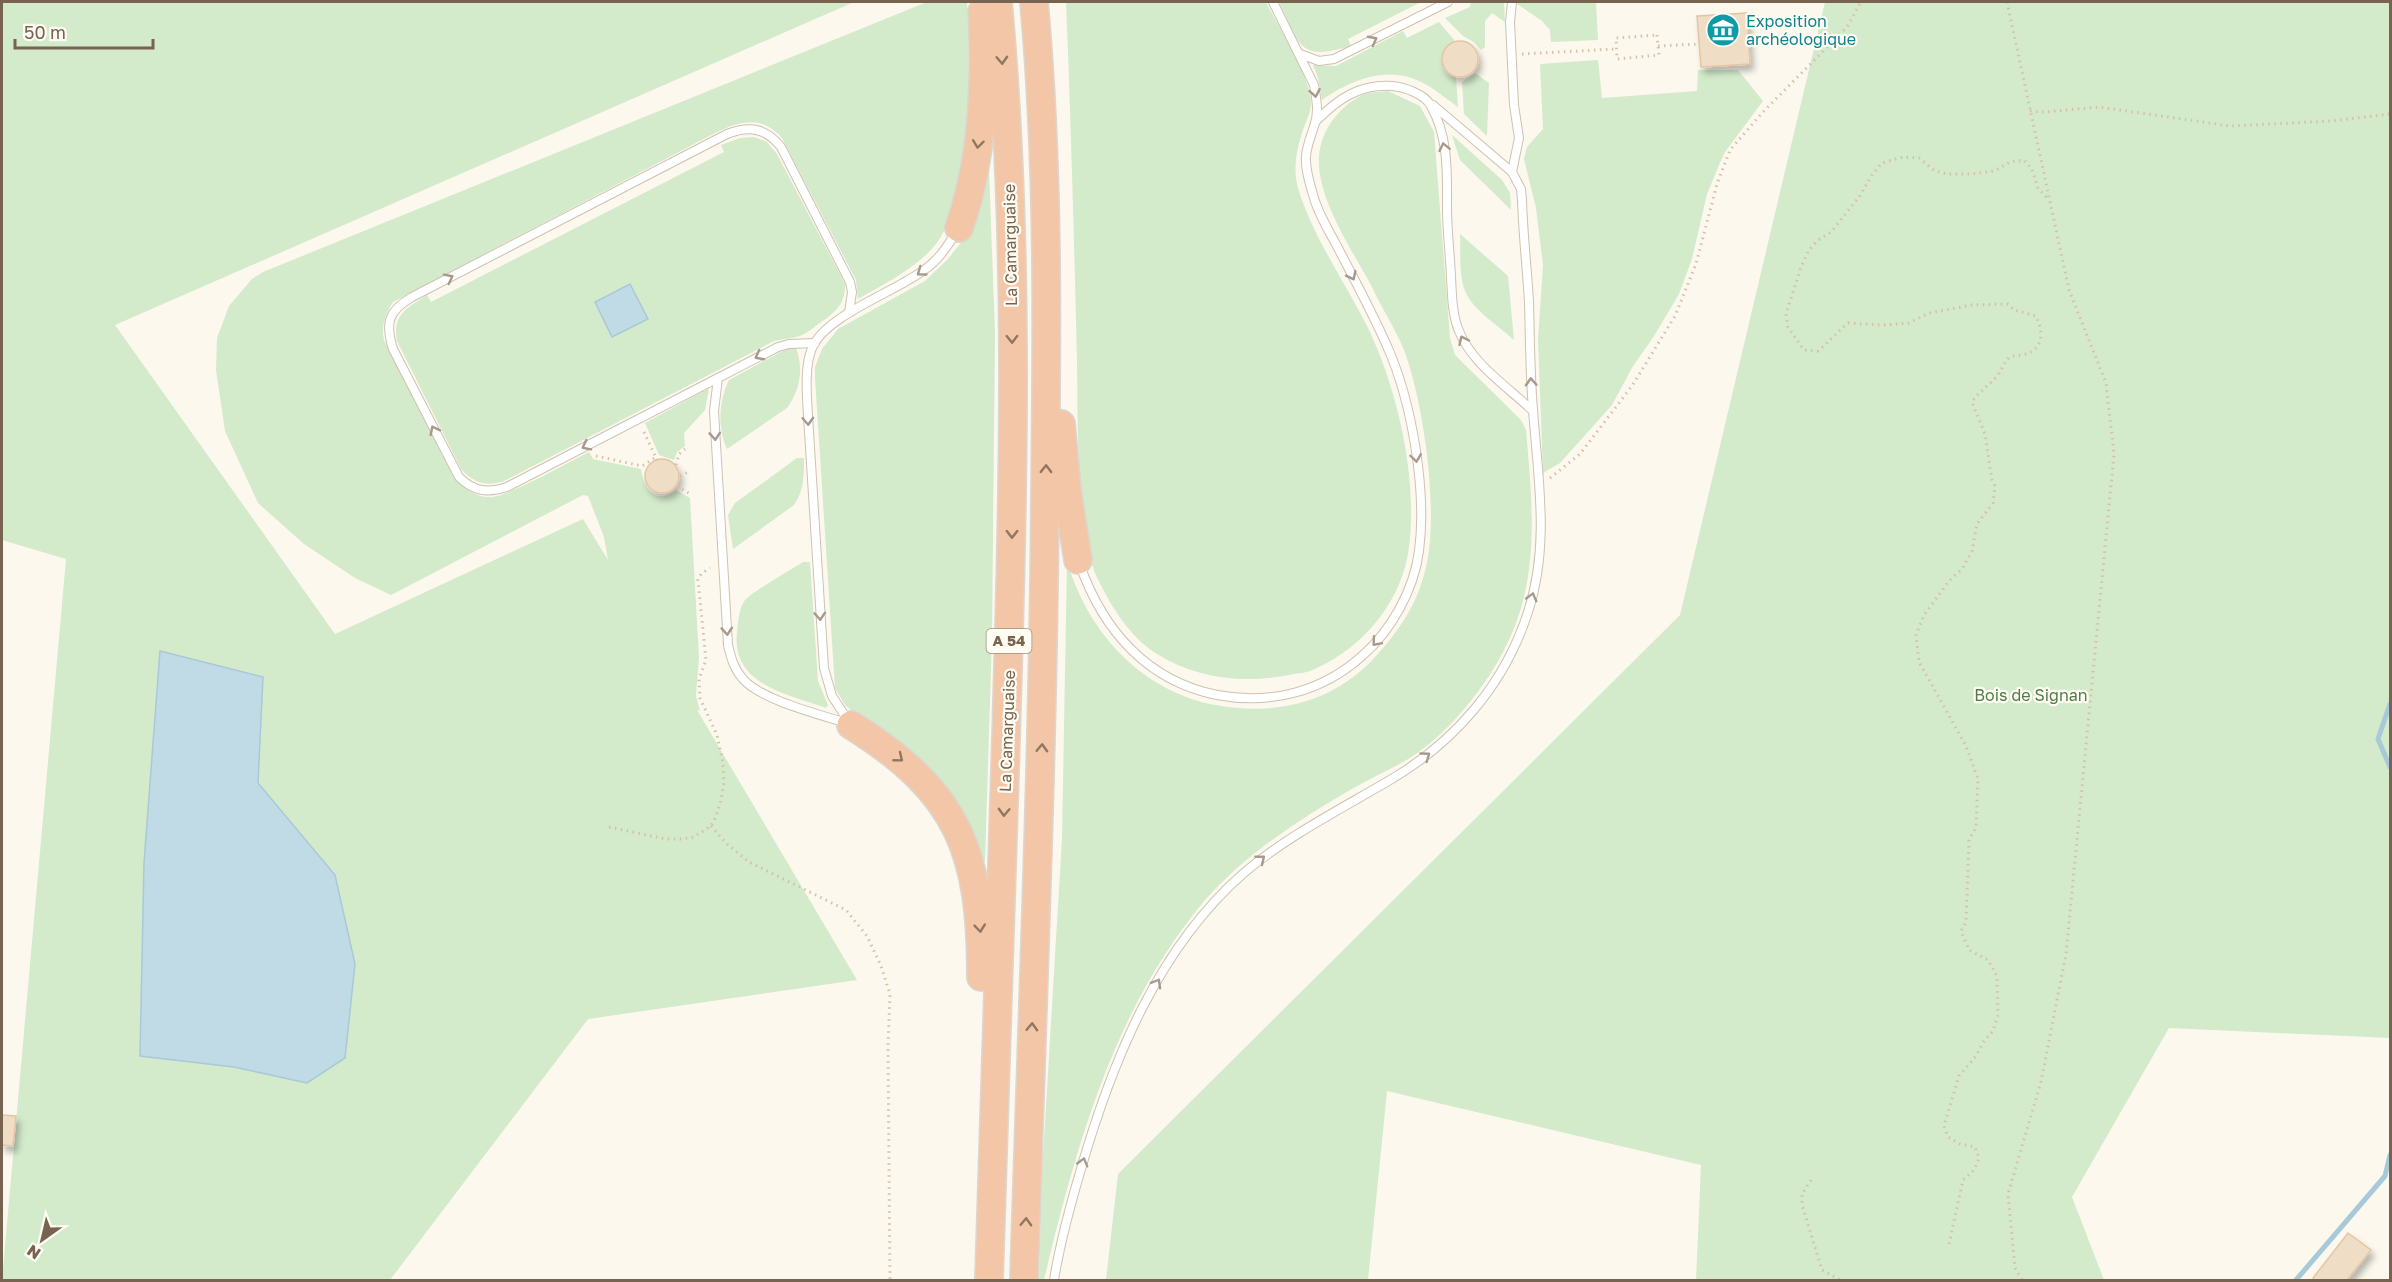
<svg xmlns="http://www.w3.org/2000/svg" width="2392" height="1282" font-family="'Golos Text',sans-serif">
<defs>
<filter id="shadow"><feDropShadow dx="3.5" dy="6" stdDeviation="3" flood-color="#0004"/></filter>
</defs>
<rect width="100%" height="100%" fill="#fcf8ed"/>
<g fill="#d3eacb">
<path d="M2,2H854L115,325L335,634L583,519L608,560L604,537L588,496L583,495L391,595L355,578L304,544L258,503L225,431L216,370L217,338L229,306L252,279L263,272L927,2H967C969,66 976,191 936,244C917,268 884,284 858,299L856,280L782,138C762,115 740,121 715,133L393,302C385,314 381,326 384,340L454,478C464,488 476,498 491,497C509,496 569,462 589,452L593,459L641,469C644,489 656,506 676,490L690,498L699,658L696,696L700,711L697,710L857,980L588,1019L390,1280H2L66,559L2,540Z"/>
<path d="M1066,2H1266C1278,26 1311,78 1311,103C1311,113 1305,123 1302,133C1296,151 1293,170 1298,188C1313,238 1346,283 1369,330C1398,391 1418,480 1409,547C1403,599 1365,646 1317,668C1310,672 1302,673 1294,674C1248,684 1198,680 1157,654C1128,636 1109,603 1095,573C1091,563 1090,552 1088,542C1076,482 1078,420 1077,359C1074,240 1071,121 1066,2Z"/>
<path d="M1279,2H1421L1348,39L1351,46C1297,62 1301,45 1279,2Z"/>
<polygon points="1471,2 1504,2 1505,22 1492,13 1485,21 1485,47 1481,50 1474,42 1463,36 1445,18 1470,7"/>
<polygon points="1517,2 1596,2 1598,40 1551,42 1550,30 1542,21 1517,4"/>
<polygon points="1825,2 2390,2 2390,1038 2169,1028 2072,1197 2104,1280 1696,1280 1701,1165 1387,1091 1368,1280 1106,1280 1118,1174 1680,615"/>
<path d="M1439,22L1455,41C1438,48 1439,69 1456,76L1458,107C1445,98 1433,87 1419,81C1386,65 1349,81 1322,100L1318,78L1313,65L1336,66L1403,31L1407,38Z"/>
<polygon points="1598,60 1602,98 1697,91 1698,70 1738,70 1763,101 1725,152 1719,165 1707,194 1692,259 1679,294 1654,336 1633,366 1612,405 1560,463 1543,473 1538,340 1543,265 1536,208 1524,159 1527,147 1543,129 1540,64"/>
<polygon points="1475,73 1489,83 1487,136 1464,114 1462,82"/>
<path d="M1388,91L1420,106L1434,132L1450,338L1455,355L1521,420L1526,430C1535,532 1542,607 1477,693C1459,717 1435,742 1410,758C1390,770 1369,779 1350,790C1298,820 1245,855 1205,900C1114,1008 1076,1146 1044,1280H1039L1042,1173L1062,839L1067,561C1087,630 1138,688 1210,704C1273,717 1333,704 1376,656C1399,631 1417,604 1425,571C1440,517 1424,403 1404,350C1395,328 1381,307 1371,285C1352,250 1316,197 1319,156C1321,130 1339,107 1362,95C1369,92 1380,92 1388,91Z"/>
<polygon points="1452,135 1502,180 1510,193 1511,210 1460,160"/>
<path d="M754,137L767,142L777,154L845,284C846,305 833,314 817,325C813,328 807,333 802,335C795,338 782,339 774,341L504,481C486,487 474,483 461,469L397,341C392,315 407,308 427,295L431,302L724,152L721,145L740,138Z"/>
<polygon points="984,169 989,169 995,333 992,636 985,861 980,861 863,720 845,705 835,688 815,378 815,367 822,349 838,329 925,281 947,260 964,239"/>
<path d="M1460,234L1508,276L1514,340C1499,326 1477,313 1467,295C1458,279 1461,252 1460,234Z"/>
<path d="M792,346L796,348C804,369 800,390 787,408L727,449C717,427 719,400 729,380Z"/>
<polygon points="709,388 705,410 684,433 685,446 677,452 674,460 659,455 645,423"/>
<path d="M797,458H804C804,476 804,490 794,505L733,549L728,515L735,503Z"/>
<path d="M803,562H810L818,681L828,705L826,708C787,694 731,685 737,632C738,622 739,608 745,600C753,591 791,570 803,562Z"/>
</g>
<g fill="#c1dbe6" stroke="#a8c9d7" stroke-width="1.5">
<polygon points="630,284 648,319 612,337 595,302"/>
<polygon points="160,651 263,677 258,783 335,875 355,964 345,1058 307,1083 234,1067 140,1056 144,863"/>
</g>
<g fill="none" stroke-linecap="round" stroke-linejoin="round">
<g stroke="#a8c9d7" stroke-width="5">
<polyline points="2390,704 2378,739 2390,767"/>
<polyline points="2296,1280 2385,1176 2390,1155"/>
</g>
</g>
<g fill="#f0ddc5" stroke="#e2c6a6" stroke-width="1.5" filter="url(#shadow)">
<polygon points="1747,13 1750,64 1701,67 1697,16"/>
<circle cx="1460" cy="59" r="18"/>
<circle cx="662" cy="476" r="17"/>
<polygon points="2,1115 16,1116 13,1146 2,1145"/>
<polygon points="2348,1233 2371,1250 2347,1280 2315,1280 2313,1278"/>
</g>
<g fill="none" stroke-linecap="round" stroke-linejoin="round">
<defs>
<g id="lane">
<polyline points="1300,54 1319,61 1334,59 1448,2"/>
<polyline points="1433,105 1512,172"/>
<path d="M1316,121C1338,99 1359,84 1392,86C1404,87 1425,94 1431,106C1449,138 1447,174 1447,208C1447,231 1450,254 1451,277C1452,294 1452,315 1459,331C1472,364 1508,387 1533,411"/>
<path d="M815,343L789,344L778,347L507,487C488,493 474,492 459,477L393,349C385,323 388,311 412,297L727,134C749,126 765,127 781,147L850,282L852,292L849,313"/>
<path d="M718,378L714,411L728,645C731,658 734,669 743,679C761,700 819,714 846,723"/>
<path d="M1080,565C1103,630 1147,681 1217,695C1270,705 1322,692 1362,656C1391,631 1414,590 1419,551C1427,491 1412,402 1387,346C1372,312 1354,279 1337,246C1329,231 1319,215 1314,198C1310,184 1305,170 1306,156C1307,144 1312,134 1315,123C1319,111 1316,97 1314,85L1273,2"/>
<path d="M849,722L832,696L824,668L808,416C807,394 804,368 812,348C826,315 895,292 924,270C938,261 948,246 956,232"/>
<path d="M1054,1280C1060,1243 1070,1206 1081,1169C1112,1062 1158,947 1245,872C1289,835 1341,809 1390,780C1455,742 1505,684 1528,612C1550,545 1538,478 1533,410C1530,374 1530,338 1529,302C1527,268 1523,234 1522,200L1521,189L1512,172L1519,138L1514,105L1510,22L1512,2"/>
</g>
<g id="highway">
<path d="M959,228C983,160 986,83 982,12"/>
<polyline points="1061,424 1067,490 1078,560"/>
<path d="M851,725C960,793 981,852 981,977"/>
<path d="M989,1280C995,1088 1002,895 1007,702C1014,469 1019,234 998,2"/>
<path d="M1024,1280C1032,1019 1043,758 1045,496C1047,331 1049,166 1034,2"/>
</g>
</defs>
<use href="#lane" stroke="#cec2b1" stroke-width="10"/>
<use href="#highway" stroke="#dcd6d1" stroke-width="30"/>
<g stroke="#d6c0a8" stroke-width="3" stroke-dasharray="1.5 4.5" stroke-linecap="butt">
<polyline points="2007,2 2069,290 2106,383 2114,454 2066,954 2041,1082 2008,1194 2015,1268 2022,1280"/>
<polygon points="1657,35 1659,55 1617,59 1616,38"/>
<polyline points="1658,46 1700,44"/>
<polyline points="1522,54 1616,49"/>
<polyline points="2030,111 2044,112 2099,107 2230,126 2332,121 2390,114"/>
<polyline points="644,432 657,460"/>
<polyline points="596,456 642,466 656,457"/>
<polyline points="676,465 679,454 685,449"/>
<polyline points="680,476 688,472"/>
<polyline points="1550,478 1580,454 1632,386 1675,316 1696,264 1717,184 1730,150 1763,112 1847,27 1861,2"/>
<polyline points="677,486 690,494"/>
<polyline points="711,826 727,844 749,862 846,910 867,936 881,966 890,994 888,1047 890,1280"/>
<polyline points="609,827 665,839 682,839 694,837 711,826 716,816 721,800 724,782 723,763 717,735 700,698 699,679 706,660 698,580 701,574 710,568"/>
<polyline points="1811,1180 1802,1194 1802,1205 1822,1270 1840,1280"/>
<path d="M1949,1244L1963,1180L1974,1170L1979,1158L1975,1147L1960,1144L1948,1137L1944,1126L1959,1076L1976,1056L1984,1041L1993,1031L1998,1015L1997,976L1988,960L1969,950L1961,931L1966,922L1969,840L1976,827L1978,779L1966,746L1919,662L1916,635L1924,615L1949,581L1962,569L1972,551L1977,524L1993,503L1995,486L1992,480L1985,434L1972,402C1979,391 1989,386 1997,376C2003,368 2003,363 2011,356C2039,356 2047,340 2036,316L2014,310L2008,304L1972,305L1929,313L1909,323L1884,325L1848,323C1837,332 1829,342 1818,351L1804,350L1788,327L1786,314L1801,267L1809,250L1818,240L1831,232L1859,197L1872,175L1882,163L1903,157L1919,158L1935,171L1947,174H1970L1994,171L2010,162L2024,160L2032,169L2038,188L2049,200"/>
</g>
<use href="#lane" stroke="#fff" stroke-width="8"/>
<use href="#highway" stroke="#f3c6a7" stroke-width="27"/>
</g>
<defs><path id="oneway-chevron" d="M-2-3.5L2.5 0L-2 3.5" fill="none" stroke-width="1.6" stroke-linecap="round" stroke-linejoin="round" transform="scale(1.5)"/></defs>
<g stroke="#a79a8d">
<use href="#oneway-chevron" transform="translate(1373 40) rotate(-28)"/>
<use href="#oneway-chevron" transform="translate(1315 93) rotate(80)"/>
<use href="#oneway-chevron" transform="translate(1444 147) rotate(-102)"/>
<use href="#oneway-chevron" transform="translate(921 272) rotate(144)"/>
<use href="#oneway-chevron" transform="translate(1352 276) rotate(63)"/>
<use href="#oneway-chevron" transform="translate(449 278) rotate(-27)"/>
<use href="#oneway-chevron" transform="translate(1463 340) rotate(-115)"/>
<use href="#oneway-chevron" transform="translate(759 356) rotate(152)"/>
<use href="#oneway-chevron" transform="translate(1531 382) rotate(-93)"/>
<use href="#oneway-chevron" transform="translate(808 421) rotate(87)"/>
<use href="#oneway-chevron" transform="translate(434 430) rotate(-117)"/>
<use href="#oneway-chevron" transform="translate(715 436) rotate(86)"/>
<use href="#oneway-chevron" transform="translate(586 446) rotate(153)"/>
<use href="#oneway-chevron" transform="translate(1416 458) rotate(82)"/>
<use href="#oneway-chevron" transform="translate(1532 597) rotate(-75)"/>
<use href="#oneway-chevron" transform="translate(820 616) rotate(86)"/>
<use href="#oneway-chevron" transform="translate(727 631) rotate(86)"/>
<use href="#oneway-chevron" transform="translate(1376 642) rotate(131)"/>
<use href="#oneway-chevron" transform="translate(1426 756) rotate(-36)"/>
<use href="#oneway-chevron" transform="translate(1261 859) rotate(-39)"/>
<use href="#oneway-chevron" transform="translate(1157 983) rotate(-60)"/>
<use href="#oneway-chevron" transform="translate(1083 1162) rotate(-74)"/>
</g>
<g stroke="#907761">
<use href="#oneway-chevron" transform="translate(1002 60) rotate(87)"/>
<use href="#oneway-chevron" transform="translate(978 144) rotate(97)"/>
<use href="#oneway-chevron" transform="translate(1012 339) rotate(89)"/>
<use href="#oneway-chevron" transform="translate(1046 469) rotate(-89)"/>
<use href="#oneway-chevron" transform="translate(1012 534) rotate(91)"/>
<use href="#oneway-chevron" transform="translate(1042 748) rotate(-88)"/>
<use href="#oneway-chevron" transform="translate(899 758) rotate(39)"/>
<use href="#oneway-chevron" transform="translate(1004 812) rotate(92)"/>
<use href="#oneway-chevron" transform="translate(980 928) rotate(84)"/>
<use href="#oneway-chevron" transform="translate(1032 1027) rotate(-88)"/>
<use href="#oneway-chevron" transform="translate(1026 1222) rotate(-88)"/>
</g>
<defs>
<symbol id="museum-disc" viewBox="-11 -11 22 22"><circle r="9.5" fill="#0f9aa8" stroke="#fefcf3"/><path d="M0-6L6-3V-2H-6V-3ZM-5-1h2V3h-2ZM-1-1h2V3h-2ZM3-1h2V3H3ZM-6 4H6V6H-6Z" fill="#fff"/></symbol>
</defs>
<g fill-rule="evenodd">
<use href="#museum-disc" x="1704" y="11" width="38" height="38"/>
</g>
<g text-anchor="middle" stroke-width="4.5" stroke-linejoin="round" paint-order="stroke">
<rect fill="#fefcf3" stroke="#a09180" stroke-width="1.5" x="986.5" y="629" width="45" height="24" rx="4.5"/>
<g font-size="15" font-weight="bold" fill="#77634f">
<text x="1009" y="646">A 54</text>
</g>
<g font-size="16" fill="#0d838f" stroke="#fefcf3" text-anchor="start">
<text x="1746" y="27">Exposition<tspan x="1746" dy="18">archéologique</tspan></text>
</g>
<g font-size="16" fill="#77634f" stroke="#fefcf3">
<text transform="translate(1010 245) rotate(-91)" y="6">La Camarguaise</text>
<text transform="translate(1007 731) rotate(-88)" y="6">La Camarguaise</text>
</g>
<g font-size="16" fill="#4f7c47" stroke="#fefcf3">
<text x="2031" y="701">Bois de Signan</text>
</g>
</g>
<rect width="2392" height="1282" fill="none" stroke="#77634f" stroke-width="6"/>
<g transform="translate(42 1240) rotate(214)" stroke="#fefcf3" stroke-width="4.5" paint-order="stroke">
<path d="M0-4.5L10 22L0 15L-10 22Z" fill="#77634f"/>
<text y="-9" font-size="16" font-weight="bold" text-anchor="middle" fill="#77634f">N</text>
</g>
<path d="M15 39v9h138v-9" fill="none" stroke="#77634f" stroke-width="3"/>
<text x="24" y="39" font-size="18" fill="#77634f" stroke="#fefcf3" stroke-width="4.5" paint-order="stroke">50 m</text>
</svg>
